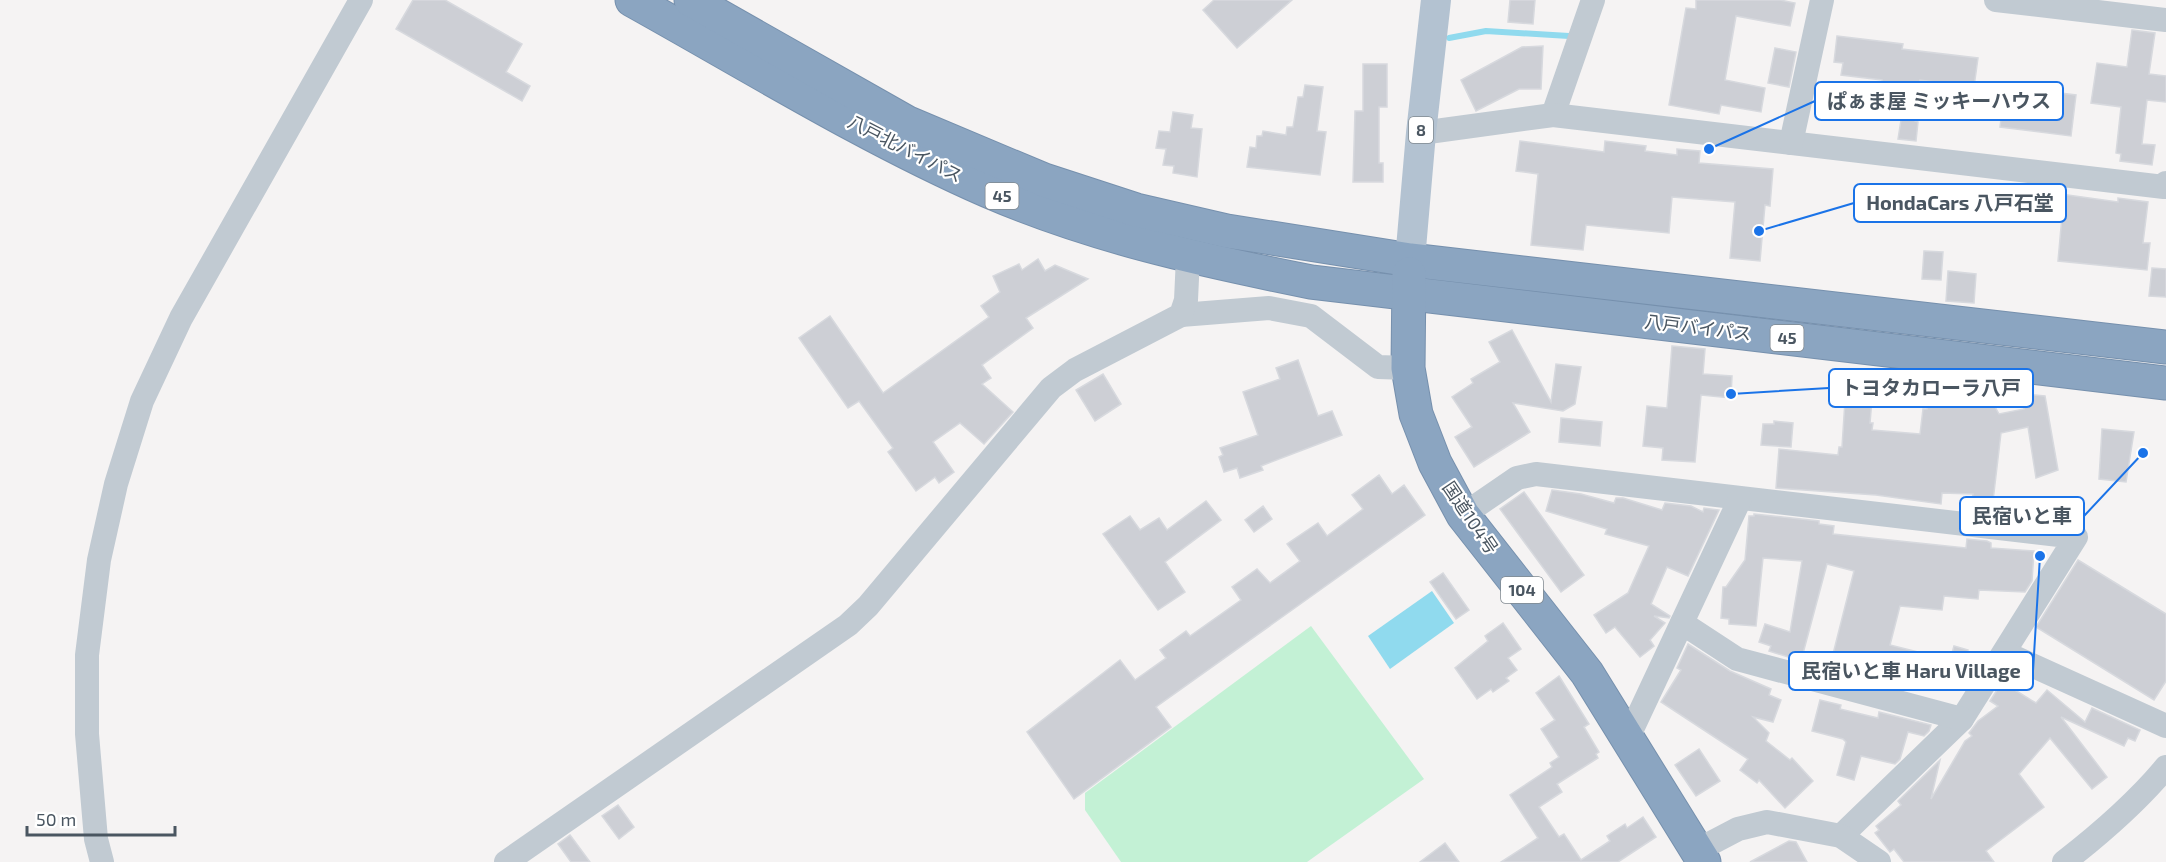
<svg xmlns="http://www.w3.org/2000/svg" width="2166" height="862" font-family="'Exo 2','Noto Sans JP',sans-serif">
<rect width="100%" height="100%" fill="#f5f3f3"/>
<polygon fill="#c3f1d5" points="1311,626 1424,779 1307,862 1121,862 1085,810 1085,793"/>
<polygon fill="#90daee" points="1432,591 1454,623 1390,669 1368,636"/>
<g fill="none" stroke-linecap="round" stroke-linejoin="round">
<polyline stroke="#90daee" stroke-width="6" points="1449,38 1486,31 1569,36"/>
</g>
<g fill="#cdcfd5" stroke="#d7d9de" stroke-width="1.5">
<polygon points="413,0 445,0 522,44 506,72 530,86 522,101 396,29"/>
<polygon points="1214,0 1292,0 1237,48 1203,10"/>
<polygon points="1510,0 1535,0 1533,24 1508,22"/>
<polygon points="1696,0 1780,0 1795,3 1790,26 1736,16 1725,80 1765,88 1761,112 1721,105 1719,114 1669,105 1686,8 1696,9"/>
<polygon points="2132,30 2155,33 2149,74 2166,76 2166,102 2147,100 2142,144 2155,145 2152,165 2120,161 2121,154 2116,153 2121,107 2091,103 2097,63 2127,67"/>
<polygon points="1837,36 1903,44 1902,49 1978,58 1974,87 1920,80 1915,121 1918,122 1916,141 1898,139 1901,120 1878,117 1882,80 1841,75 1843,63 1834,62"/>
<polygon points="1543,46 1541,89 1519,89 1476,111 1461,80 1522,47"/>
<polygon points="1775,48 1796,52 1789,87 1768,83"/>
<polygon points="1363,64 1387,64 1387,107 1379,107 1379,163 1383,163 1383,182 1353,182 1355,111 1363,111"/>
<polygon points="1305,85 1323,87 1317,131 1326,132 1320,175 1247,167 1250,147 1256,148 1257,136 1262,136 1263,131 1286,135 1287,127 1293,127 1298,97 1303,97"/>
<polygon points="2005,86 2076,95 2071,136 2000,127"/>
<polygon points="1173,112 1193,115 1191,128 1202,129 1197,177 1173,173 1174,166 1163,165 1166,149 1156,148 1159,131 1170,132"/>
<polygon points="1520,141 1604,152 1605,141 1646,146 1645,151 1677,155 1677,149 1700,151 1699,163 1773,169 1770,206 1765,205 1760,261 1730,258 1735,202 1672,197 1669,233 1586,225 1583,250 1531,245 1538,174 1516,171"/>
<polygon points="1989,184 2046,188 2046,192 2118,202 2118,198 2148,202 2143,243 2150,243 2147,270 2058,261 2062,216 1987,210"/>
<polygon points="1924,251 1943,252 1941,280 1922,279"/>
<polygon points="1038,259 1045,271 1055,265 1088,279 1026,318 1033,328 982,365 991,378 982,384 1013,412 984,444 960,423 933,442 954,472 939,483 935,477 916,491 888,452 893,448 859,401 848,408 799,338 830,316 883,393 989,317 981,306 1000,292 993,276 1019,264 1022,270"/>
<polygon points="2152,268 2166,269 2166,297 2149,296"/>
<polygon points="1948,271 1976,274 1974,303 1946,301"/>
<polygon points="1512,330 1551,402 1556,364 1581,367 1575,404 1563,411 1513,403 1530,432 1474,467 1455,437 1472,427 1452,397 1473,383 1471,379 1500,362 1489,342"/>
<polygon points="1672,346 1705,349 1703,374 1732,376 1731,398 1701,395 1695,462 1662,460 1663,448 1643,446 1647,406 1667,408"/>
<polygon points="1298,360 1318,416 1332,411 1342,435 1261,466 1263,470 1240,478 1237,468 1224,472 1219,457 1223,455 1220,448 1258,435 1243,392 1280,379 1276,368"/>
<polygon points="1103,374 1121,404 1095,421 1076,390"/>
<polygon points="1846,385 1873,388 1870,423 1873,423 1872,430 1920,434 1923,409 1927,409 1928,402 1968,405 1983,385 1999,414 2024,409 2022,394 2045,396 2058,470 2036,478 2028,427 2001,433 1993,501 1972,499 1973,494 1942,493 1941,504 1876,495 1776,488 1779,449 1838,455 1839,447 1842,447"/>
<polygon points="1561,418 1602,422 1600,446 1559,442"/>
<polygon points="1774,421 1793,423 1791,447 1761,445 1763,424 1774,424"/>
<polygon points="2102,429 2134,432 2126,482 2099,479"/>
<polygon points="1379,475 1392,494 1404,485 1425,515 1156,707 1171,727 1074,799 1027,732 1120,660 1135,680 1166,658 1160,650 1186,631 1190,636 1241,600 1232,587 1257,569 1270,583 1300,561 1287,544 1318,523 1327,536 1363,509 1352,495"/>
<polygon points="1552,490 1581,494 1614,503 1616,498 1623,498 1662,510 1665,503 1691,506 1703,512 1704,508 1719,510 1688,576 1667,567 1651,604 1670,616 1669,618 1654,616 1665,623 1650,640 1654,646 1640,657 1615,627 1606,633 1594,615 1628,593 1649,546 1605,534 1607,529 1546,511"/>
<polygon points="1524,492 1584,575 1561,592 1500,509"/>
<polygon points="1206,501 1221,520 1165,562 1185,592 1158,610 1103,534 1130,516 1140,530 1159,518 1167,530"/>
<polygon points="1263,506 1272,519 1254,532 1245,520"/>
<polygon points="1754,514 1819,521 1819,524 1834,526 1833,534 1966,548 1967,539 1987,541 1991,543 1991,548 2034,551 2032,581 2025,592 1979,590 1978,599 1944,596 1942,610 1900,606 1890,645 1950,660 1954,646 1968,650 1959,686 1953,685 1951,690 1832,658 1854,571 1827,564 1801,661 1769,651 1771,646 1759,642 1765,624 1790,632 1802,561 1763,558 1756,626 1729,624 1729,619 1721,618 1723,587 1726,587 1745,560 1749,516 1754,516"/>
<polygon points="2078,560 2166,614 2166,681 2154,700 2036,627"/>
<polygon points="1443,573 1469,610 1456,619 1430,582"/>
<polygon points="1503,623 1521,649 1508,658 1517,670 1506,678 1509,681 1493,692 1491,689 1477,699 1455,668 1488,641 1485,636"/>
<polygon points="1688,644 1730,671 1771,689 1769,695 1781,700 1773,722 1753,717 1769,733 1766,741 1790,760 1792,758 1813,781 1785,808 1759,780 1757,783 1740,770 1748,759 1661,702 1681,670 1677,668"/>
<polygon points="1559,676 1589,724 1584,727 1599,752 1596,754 1598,758 1557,784 1562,792 1539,807 1559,837 1564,834 1581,860 1610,841 1607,836 1625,824 1627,828 1643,817 1656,837 1618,862 1501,862 1538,838 1510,795 1552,767 1550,763 1559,757 1541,729 1555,720 1536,693"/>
<polygon points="2002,682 2036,703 2047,690 2085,722 2092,708 2140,730 2135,741 2128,738 2124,746 2061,717 2107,777 2092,789 2050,738 2019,774 2044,807 1986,851 1994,862 1904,862 1894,849 1890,852 1875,833 1879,830 1876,826 1901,805 1898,801 1940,760 1931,799 1965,741 1972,736 1969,733 1978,721 1998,706 1990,701"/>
<polygon points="1820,700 1841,705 1840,709 1878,718 1879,712 1931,725 1929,731 1924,736 1908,732 1900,759 1895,764 1861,756 1854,780 1837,775 1846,742 1843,739 1812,731"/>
<polygon points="1699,749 1720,781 1696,796 1675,765"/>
<polygon points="618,805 634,827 619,839 602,816"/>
<polygon points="570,835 590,862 571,862 558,844"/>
<polygon points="1789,841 1796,842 1807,862 1750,862"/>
<polygon points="1445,843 1459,862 1420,862"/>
</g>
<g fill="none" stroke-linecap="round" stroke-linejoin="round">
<defs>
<g id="highway">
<path d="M632,0C749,65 865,137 988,191C1092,236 1201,260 1311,282L2166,383"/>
<polyline points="691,0 908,123 1044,180 1136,210 1227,231 1410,260 2166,347"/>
<polyline points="1409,274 1408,368 1416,414 1435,463 1463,515 1587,673 1704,862"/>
</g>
</defs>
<use href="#highway" stroke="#7690ad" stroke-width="35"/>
<g stroke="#c1cad2" stroke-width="24">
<polyline points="1996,0 2166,20"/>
<polyline points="1553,115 1593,0"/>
<polyline points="1421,133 1553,115 2164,187 2166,183"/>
<polyline points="1791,143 1822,0"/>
<polyline points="1181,315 1269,308 1311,316 1378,367 1408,368"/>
<polyline points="1463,515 1517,478 1536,474 2076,537 1962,719 1841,836"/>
<polyline points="1682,623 1737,659 1962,719"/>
<polyline points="2005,653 2166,726"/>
<polyline points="1627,740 1740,499"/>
<polyline points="1696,851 1738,829 1767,822 1841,836 1879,862"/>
<polyline points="102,862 96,839 87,734 87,655 99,560 116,484 142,401 181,318 361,0"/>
<polyline points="506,862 848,625 868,606 1051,388 1075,370 1181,315 1186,300 1188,257"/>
<path d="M2064,862C2100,834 2137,802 2166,767"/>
</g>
<polyline stroke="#b3c2d1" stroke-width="30" points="1410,260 1421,133 1436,0"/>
<use href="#highway" stroke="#8ba5c1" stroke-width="33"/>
</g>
<g text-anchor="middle" stroke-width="4.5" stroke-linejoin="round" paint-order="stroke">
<g fill="#fff" stroke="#808990" stroke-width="1.5">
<rect x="1409" y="117" width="24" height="26" rx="4.5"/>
<rect x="985.5" y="183" width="33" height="26" rx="4.5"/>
<rect x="1770.5" y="325" width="33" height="26" rx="4.5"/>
<rect x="1501" y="577" width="42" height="26" rx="4.5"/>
</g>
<g font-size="16" font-weight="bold" fill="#4a5661">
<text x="1421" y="136">8</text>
<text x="1002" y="202">45</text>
<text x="1787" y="344">45</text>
<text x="1522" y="596">104</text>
</g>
<g font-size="18" fill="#4a5661" stroke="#fff">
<text transform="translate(905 149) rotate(27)" y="6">八戸北バイパス</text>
<text transform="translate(1698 328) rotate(7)" y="6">八戸バイパス</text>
<text transform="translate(1470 518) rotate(56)" y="6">国道104号</text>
</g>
</g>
<path fill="none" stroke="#1a73e8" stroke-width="2" d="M1709 149L1815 101M1759 231L1854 203M1731 394L1829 388M2143 453L2084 516M2040 556L2033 671"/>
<g fill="#1a73e8" stroke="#fff" stroke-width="2">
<circle cx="1709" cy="149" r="6"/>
<circle cx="1759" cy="231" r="6"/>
<circle cx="1731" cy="394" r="6"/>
<circle cx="2143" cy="453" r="6"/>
<circle cx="2040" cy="556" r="6"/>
</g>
<g fill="#fff" stroke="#1a73e8" stroke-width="2">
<rect x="1815" y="82" width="248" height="38" rx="6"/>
<rect x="1854" y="184" width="212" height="38" rx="6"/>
<rect x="1829" y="369" width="204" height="38" rx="6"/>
<rect x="1960" y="497" width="124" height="38" rx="6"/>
<rect x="1789" y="652" width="244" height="38" rx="6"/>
</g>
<g font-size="20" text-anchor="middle" font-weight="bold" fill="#4a5661">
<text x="1939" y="108">ぱぁま屋 ミッキーハウス</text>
<text x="1960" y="210">HondaCars 八戸石堂</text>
<text x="1931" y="395">トヨタカローラ八戸</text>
<text x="2022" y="523">民宿いと車</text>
<text x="1911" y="678">民宿いと車 Haru Village</text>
</g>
<path d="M27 826v9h148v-9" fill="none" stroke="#4a5661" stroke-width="3"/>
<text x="36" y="826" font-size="18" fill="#4a5661" stroke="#ffffff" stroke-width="4.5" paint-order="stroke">50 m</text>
</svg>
